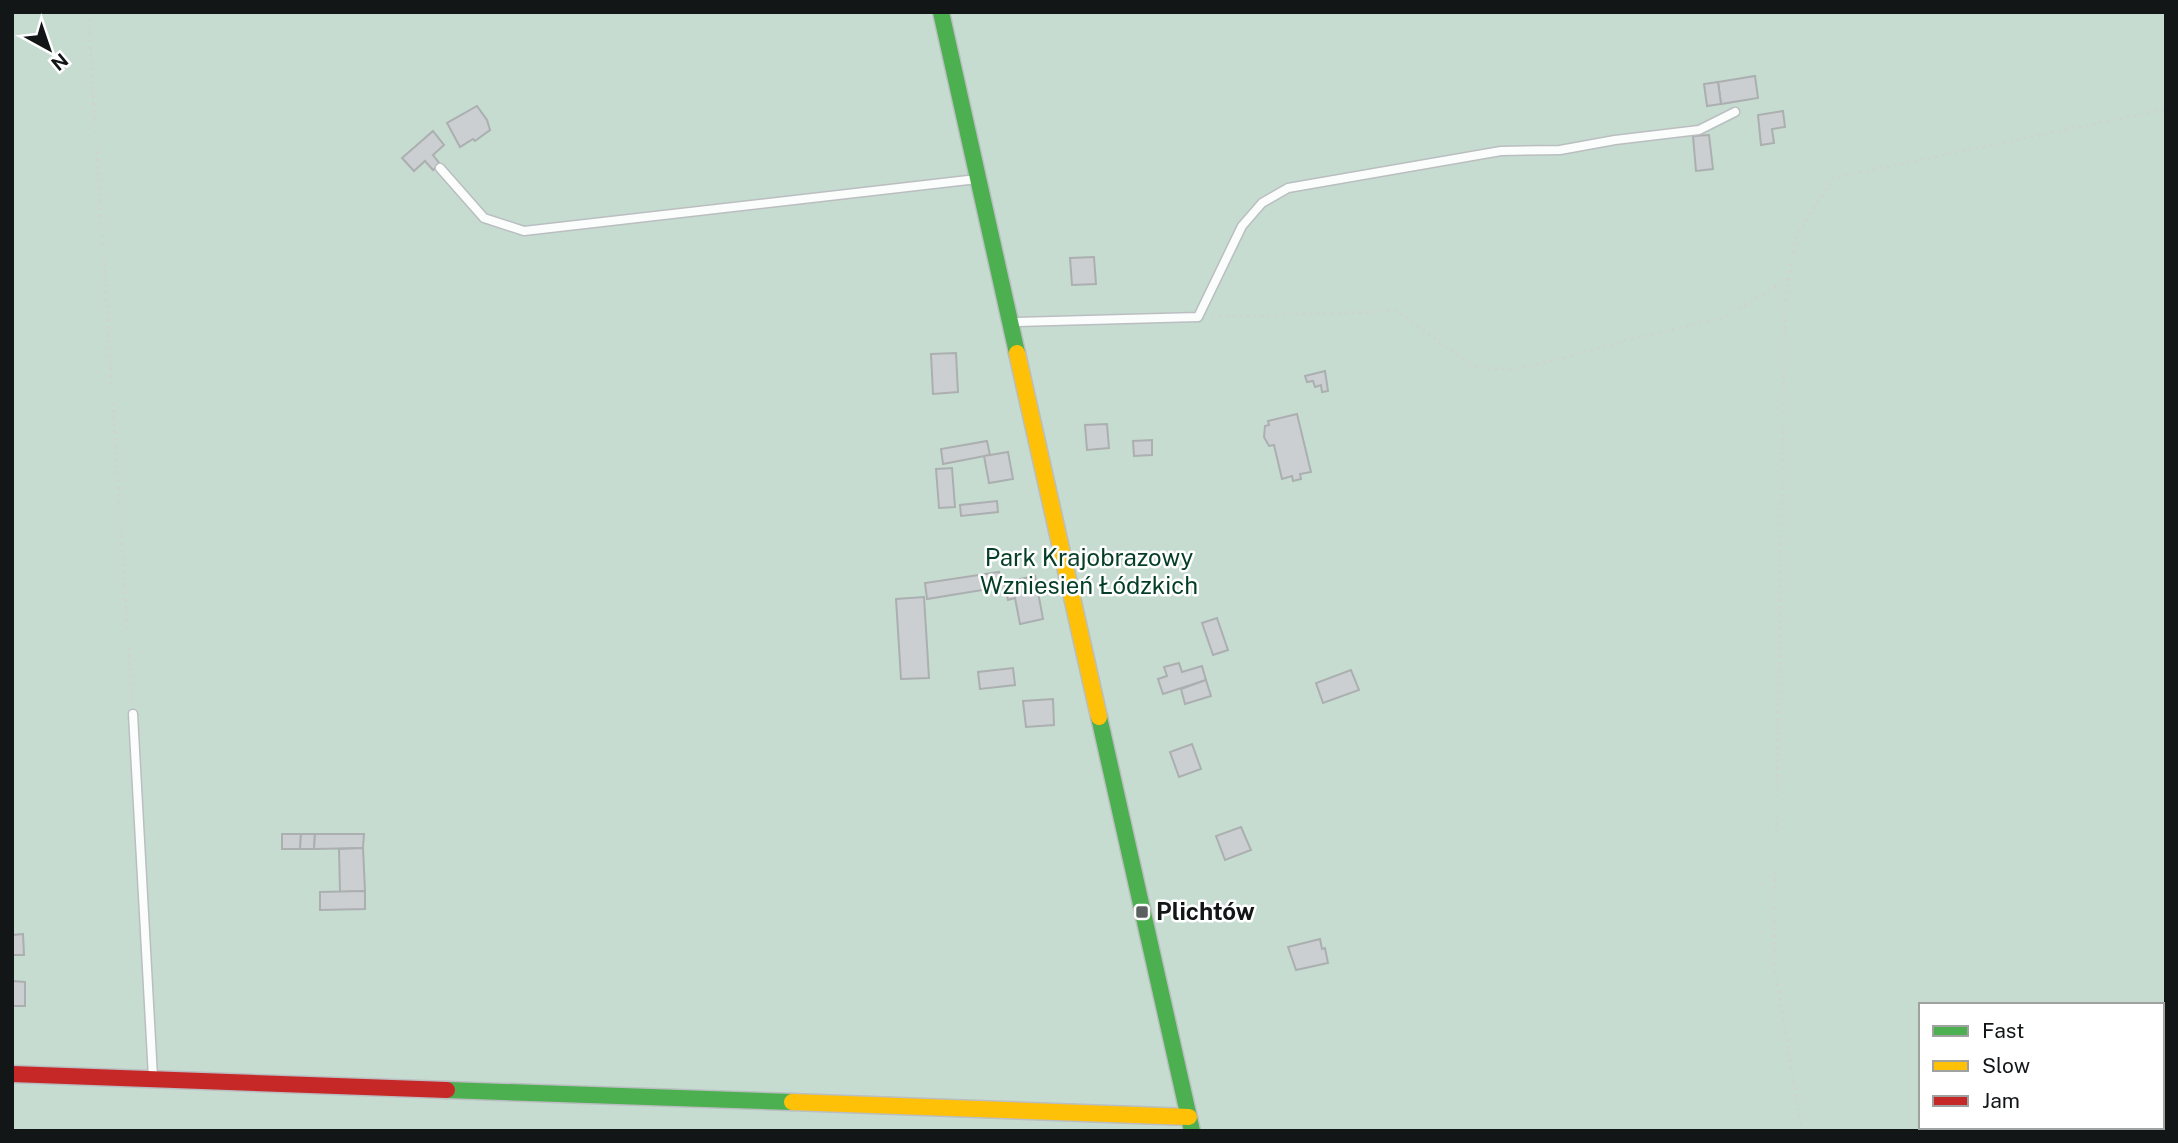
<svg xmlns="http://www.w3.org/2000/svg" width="2178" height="1143" font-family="'Public Sans',sans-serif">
<rect width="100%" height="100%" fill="#e3e9ea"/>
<path fill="#c6dcd1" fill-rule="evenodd" d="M12,12H2166V1131H12ZM1921,1005H2162V1127H1921Z"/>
<g fill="#cbcfd1" stroke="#abafb0" stroke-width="2">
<polygon points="1755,76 1758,98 1721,104 1718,82"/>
<polygon points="1718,82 1721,104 1707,106 1704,84"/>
<polygon points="477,106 487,120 490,130 475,141 473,139 460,147 447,123"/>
<polygon points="1783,111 1785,127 1772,129 1774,143 1761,145 1758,115"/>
<polygon points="433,131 444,145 433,155 440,164 433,170 425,161 414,171 402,158"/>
<polygon points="1709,135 1713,169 1696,171 1693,136"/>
<polygon points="1094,257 1096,284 1072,285 1070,258"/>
<polygon points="956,353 958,392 933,394 931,354"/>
<polygon points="1325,371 1328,391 1322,392 1321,385 1315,387 1313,381 1307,382 1305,376"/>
<polygon points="1297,414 1311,472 1300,474 1301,479 1293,481 1292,476 1282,479 1274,445 1269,446 1264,437 1265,426 1269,425 1268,421"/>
<polygon points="1107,424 1109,448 1087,450 1085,425"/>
<polygon points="1152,440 1152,455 1134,456 1133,441"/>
<polygon points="987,441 990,455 943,464 941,449"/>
<polygon points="1008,452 1013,479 989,483 984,456"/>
<polygon points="952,468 955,507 939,508 936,469"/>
<polygon points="997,501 998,512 961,516 960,505"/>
<polygon points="999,572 1001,587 927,599 925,583"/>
<polygon points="1035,576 1043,619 1020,624 1015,598 1008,600 1004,582"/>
<polygon points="924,597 929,678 901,679 896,599"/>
<polygon points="1217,618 1228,650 1213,655 1202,623"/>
<polygon points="1179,663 1182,672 1202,666 1206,680 1163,694 1158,679 1167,676 1164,667"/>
<polygon points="1013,668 1015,685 980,689 978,672"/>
<polygon points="1351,670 1359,690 1323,703 1316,683"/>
<polygon points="1206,680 1211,696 1185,704 1181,689"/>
<polygon points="1053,699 1054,725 1026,727 1023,701"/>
<polygon points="1192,744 1201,769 1179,777 1170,752"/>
<polygon points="1241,827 1251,850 1225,860 1216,836"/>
<polygon points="282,834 301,834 300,849 282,849"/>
<polygon points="301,834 315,834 314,849 300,849"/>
<polygon points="315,834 364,834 363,848 314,849"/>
<polygon points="363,848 365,891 340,892 339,849"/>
<polygon points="365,891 365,909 320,910 320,892"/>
<polygon points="23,934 24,955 12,955 12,935"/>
<polygon points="1320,939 1322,949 1325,948 1328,963 1296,970 1288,947"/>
<polygon points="12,981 25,982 25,1006 12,1006"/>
</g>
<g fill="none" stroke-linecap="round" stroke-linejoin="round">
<defs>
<g id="lane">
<polyline points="440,168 484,218 524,231 977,179"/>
<polyline points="1015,322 1198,317 1242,226 1262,203 1288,188 1501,151 1560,150 1615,140 1699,130 1735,112"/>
<polyline points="133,714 153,1077"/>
</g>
<g id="fast">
<polyline points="941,12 1017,353"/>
<polyline points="1099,717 1192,1131"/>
<polyline points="447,1090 792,1102"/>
</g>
<g id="slow">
<polyline points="1017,353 1099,717"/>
<polyline points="792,1102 1189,1117"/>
</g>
<polyline id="jam" points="12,1074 447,1090"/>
</defs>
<use href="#lane" stroke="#babec0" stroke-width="11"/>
<use href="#fast" stroke="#babec0" stroke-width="19"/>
<use href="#slow" stroke="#babec0" stroke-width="19"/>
<use href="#jam" stroke="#babec0" stroke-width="19"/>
<g stroke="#cfd1d2" stroke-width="2.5" stroke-dasharray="2 5" stroke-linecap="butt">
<polyline points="88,12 132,704"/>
<polyline points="1212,317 1397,311 1458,356 1479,368 1511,369 1557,360 1626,340 1723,318 1790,278"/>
<polyline points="1802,1131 1774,964 1785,303 1796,237 1833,178 2166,109"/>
</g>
<use href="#lane" stroke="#fbfcfc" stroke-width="8"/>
<use href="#fast" stroke="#4caf50" stroke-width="16"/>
<use href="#slow" stroke="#ffc107" stroke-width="16"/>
<use href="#jam" stroke="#c62828" stroke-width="16"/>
</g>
<rect fill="#5b6061" stroke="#fff" stroke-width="2.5" x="1135" y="905" width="14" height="14" rx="3.5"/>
<g text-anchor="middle" stroke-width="5" stroke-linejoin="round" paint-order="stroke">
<g font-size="24" fill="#053e26" stroke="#fff">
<text x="1089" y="566">Park Krajobrazowy<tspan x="1089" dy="28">Wzniesień Łódzkich</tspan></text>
</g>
<g font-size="24" font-weight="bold" fill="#121617" stroke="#fff" text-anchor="start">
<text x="1156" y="920">Plichtów</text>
</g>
</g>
<rect width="2178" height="1143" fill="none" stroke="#121617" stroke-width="28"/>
<rect x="1919" y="1003" width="245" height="126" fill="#ffffff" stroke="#a0a2a2" stroke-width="2"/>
<rect x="1933" y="1026" width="35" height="10" fill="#4caf50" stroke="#a0a2a2" stroke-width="2"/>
<text x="1982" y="1038" font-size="21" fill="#121617">Fast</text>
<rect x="1933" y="1061" width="35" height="10" fill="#ffc107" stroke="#a0a2a2" stroke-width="2"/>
<text x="1982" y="1073" font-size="21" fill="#121617">Slow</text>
<rect x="1933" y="1096" width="35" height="10" fill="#c62828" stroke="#a0a2a2" stroke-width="2"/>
<text x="1982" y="1108" font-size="21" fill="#121617">Jam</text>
<g transform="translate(49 49) rotate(140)" stroke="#ffffff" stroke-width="5" paint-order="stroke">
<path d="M0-5L12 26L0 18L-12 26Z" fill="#121617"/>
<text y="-10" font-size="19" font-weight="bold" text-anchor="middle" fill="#121617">N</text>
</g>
</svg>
